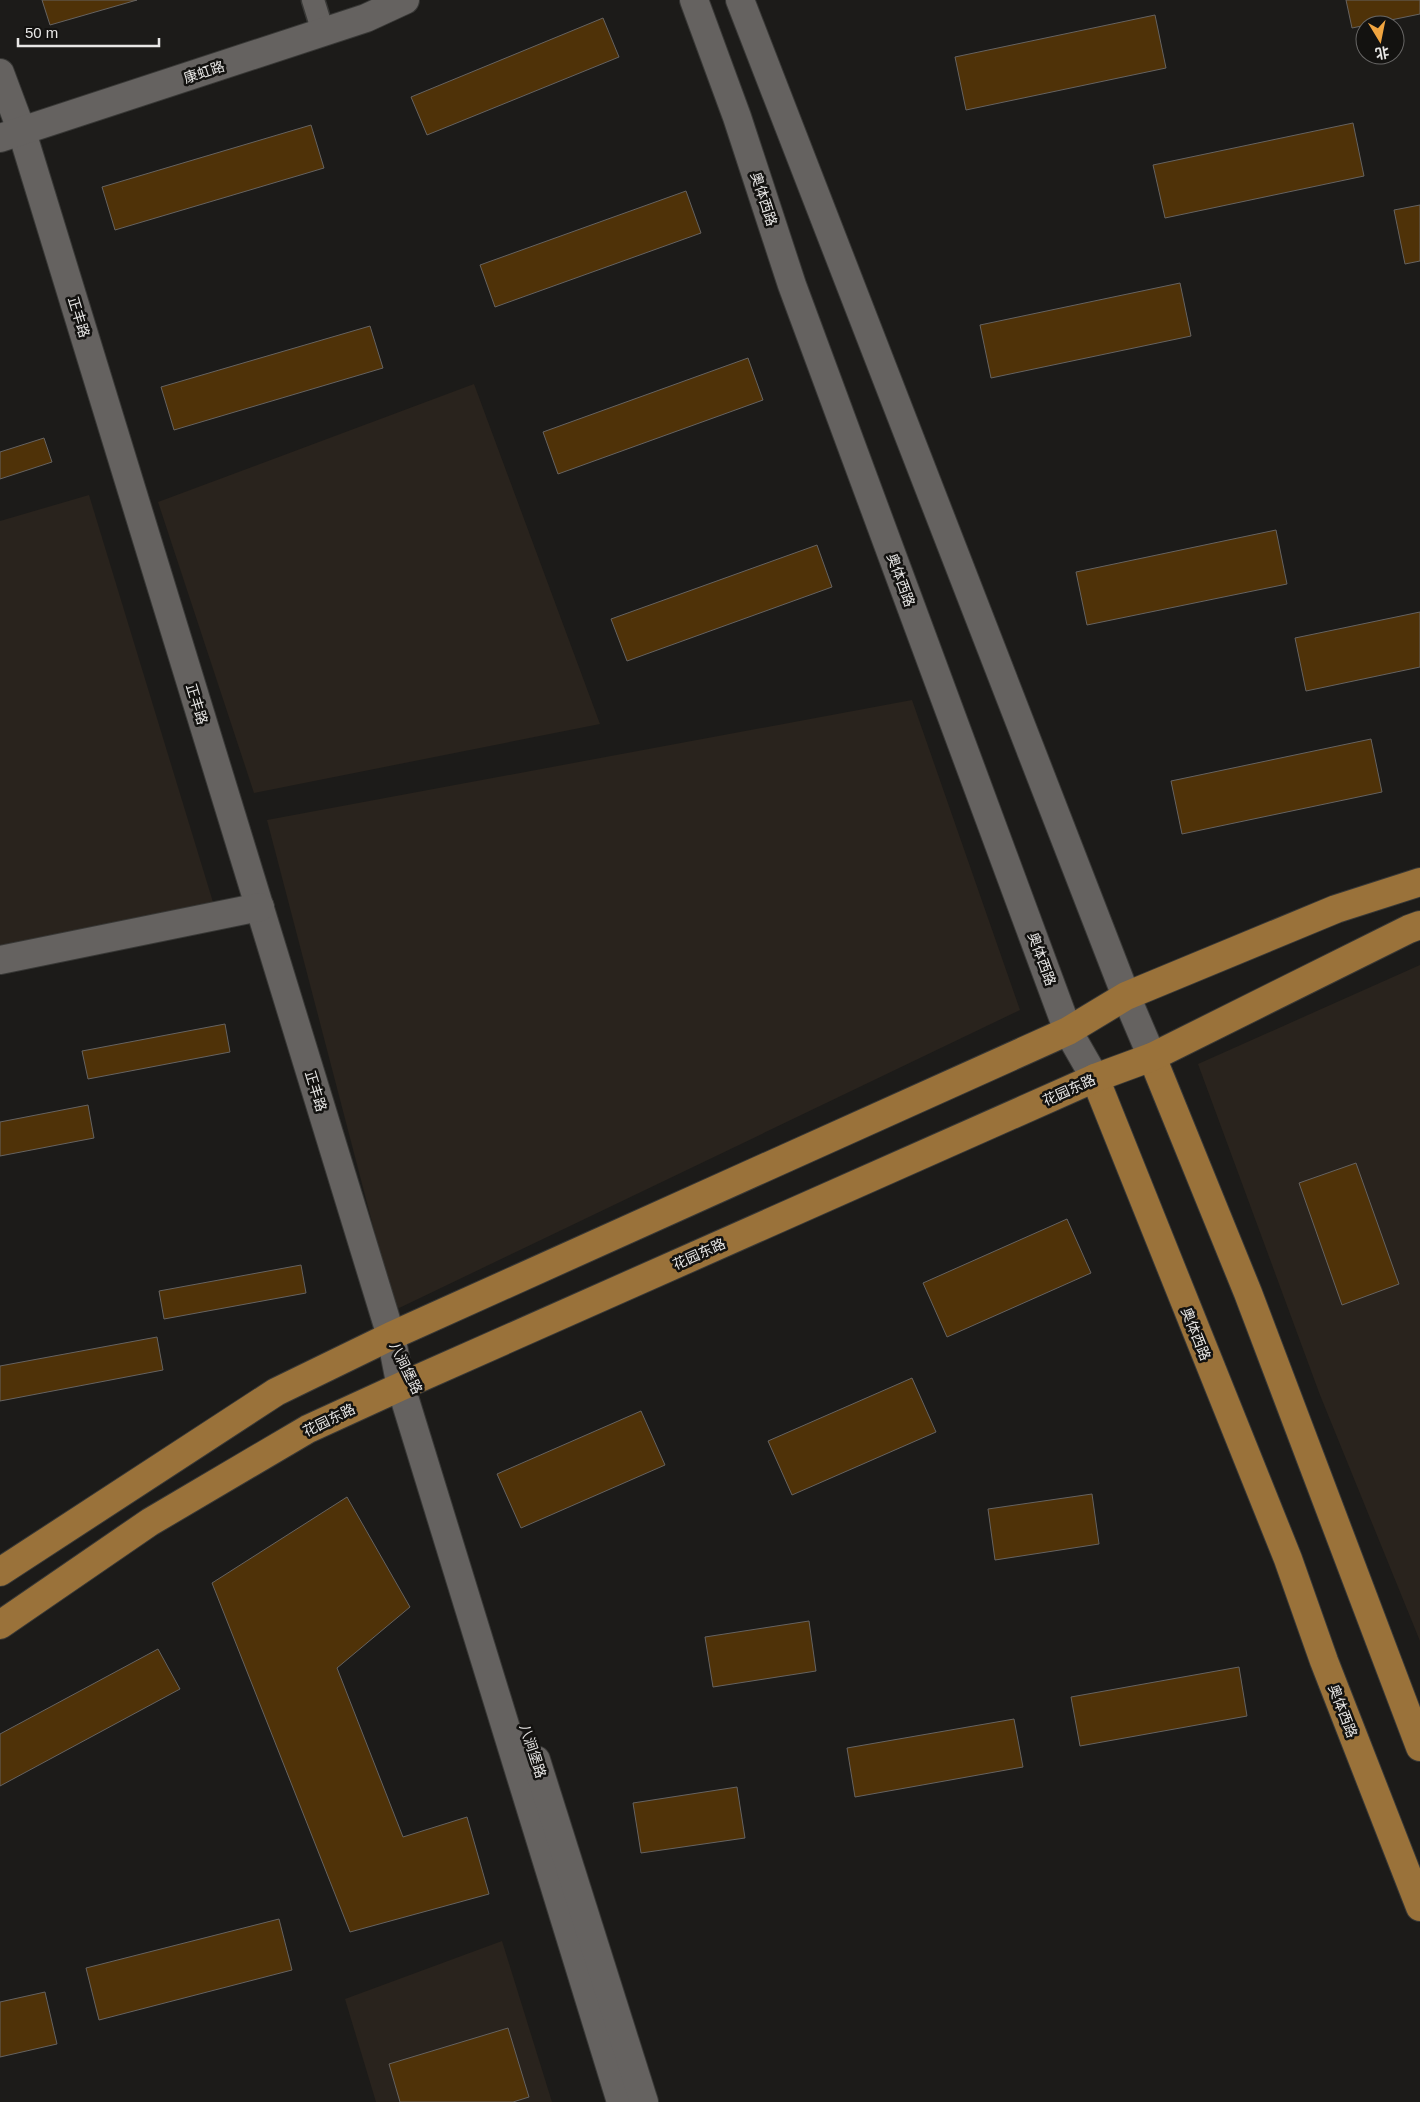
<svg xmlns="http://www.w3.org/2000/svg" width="1420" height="2102" font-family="Arial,'Noto Sans SC',sans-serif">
<rect width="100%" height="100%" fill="#1c1b19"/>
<g fill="#29231d">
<polygon points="474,384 600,724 254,793 158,502"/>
<polygon points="89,495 216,912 0,956 0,521"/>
<polygon points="912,700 1020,1010 395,1310 267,820"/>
<polygon points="1420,965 1420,1641 1320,1395 1198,1064"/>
<polygon points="502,1941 552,2102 376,2102 345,1999"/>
</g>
<g fill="#4f3208" stroke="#666361">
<polygon points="42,0 137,0 50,25"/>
<polygon points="1346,0 1420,0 1420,14 1352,28"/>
<polygon points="1155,15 1166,68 966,110 955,57"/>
<polygon points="603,18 619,57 427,135 411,97"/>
<polygon points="1353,123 1364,176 1165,218 1153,165"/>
<polygon points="311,125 324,168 115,230 102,187"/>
<polygon points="686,191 701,233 495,307 480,265"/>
<polygon points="1420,205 1420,261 1405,264 1394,210"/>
<polygon points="1180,283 1191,336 991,378 980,325"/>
<polygon points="370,326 383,368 174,430 161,387"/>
<polygon points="748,358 763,400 558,474 543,432"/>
<polygon points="44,438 52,462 0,479 0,452"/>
<polygon points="1276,530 1287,584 1087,625 1076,572"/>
<polygon points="817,545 832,587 627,661 611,619"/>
<polygon points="1420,612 1420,667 1306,691 1295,638"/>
<polygon points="1371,739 1382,792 1182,834 1171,781"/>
<polygon points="225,1024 230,1052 88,1079 82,1051"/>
<polygon points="88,1105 94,1138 0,1156 0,1122"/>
<polygon points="1356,1163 1399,1284 1342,1305 1299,1183"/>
<polygon points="1067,1219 1091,1273 947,1337 923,1283"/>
<polygon points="301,1265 306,1293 164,1319 159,1291"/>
<polygon points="157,1337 163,1370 0,1401 0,1366"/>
<polygon points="912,1378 936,1432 792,1495 768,1441"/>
<polygon points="641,1411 665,1465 521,1528 497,1474"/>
<polygon points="1092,1494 1099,1544 995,1560 988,1509"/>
<polygon points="347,1497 410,1607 337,1668 403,1837 467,1817 489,1894 350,1932 212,1583"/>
<polygon points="809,1621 816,1671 713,1687 705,1637"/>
<polygon points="158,1649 180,1689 0,1786 0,1734"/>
<polygon points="1239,1667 1247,1716 1080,1746 1071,1697"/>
<polygon points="1014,1719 1023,1767 855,1797 847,1748"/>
<polygon points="737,1787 745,1838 641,1853 633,1803"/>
<polygon points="279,1919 292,1970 99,2020 86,1968"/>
<polygon points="45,1992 57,2044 0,2057 0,2002"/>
<polygon points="508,2028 529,2097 513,2102 400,2102 389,2064"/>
</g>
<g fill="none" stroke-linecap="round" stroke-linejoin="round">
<defs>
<polyline id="street" points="313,0 323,32"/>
<g id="secondary">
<polyline points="694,0 737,117 792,285 1068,1031 1095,1078"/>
<polyline points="740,0 1126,996 1152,1057"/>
<polyline points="0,73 22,132 391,1336 401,1387 621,2102"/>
<polyline points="0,138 366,18 405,0"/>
<polyline points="0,960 260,907"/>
<polyline points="536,1760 644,2102"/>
</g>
<g id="primary">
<polyline points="1152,1057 1248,1293 1420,1747"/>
<polyline points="1095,1078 1288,1559 1324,1661 1420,1907"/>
<polyline points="0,1572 276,1392 391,1336 1068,1031 1126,996 1336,909 1420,882"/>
<polyline points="0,1625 150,1522 308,1429 415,1380 1095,1078 1152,1057 1409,929 1420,925"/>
</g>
</defs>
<use href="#street" stroke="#383836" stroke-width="25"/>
<use href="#secondary" stroke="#383836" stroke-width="30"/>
<use href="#primary" stroke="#383836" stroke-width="30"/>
<use href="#street" stroke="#656260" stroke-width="22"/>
<use href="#secondary" stroke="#656260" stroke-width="28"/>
<use href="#primary" stroke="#9a723a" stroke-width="28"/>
</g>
<g text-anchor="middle" stroke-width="5" stroke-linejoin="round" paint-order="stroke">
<g font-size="14" fill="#e8e7e6" stroke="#131210">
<text transform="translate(204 72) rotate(-18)" y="5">康虹路</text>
<text transform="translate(764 199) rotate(72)" y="5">奥体西路</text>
<text transform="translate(79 317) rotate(73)" y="5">正丰路</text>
<text transform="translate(901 580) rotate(70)" y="5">奥体西路</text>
<text transform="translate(197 704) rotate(73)" y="5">正丰路</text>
<text transform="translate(1042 959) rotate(70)" y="5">奥体西路</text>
<text transform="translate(1069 1090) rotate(-24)" y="5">花园东路</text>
<text transform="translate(316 1091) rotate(73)" y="5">正丰路</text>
<text transform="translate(699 1254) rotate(-24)" y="5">花园东路</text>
<text transform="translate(1196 1334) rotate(68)" y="5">奥体西路</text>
<text transform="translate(406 1368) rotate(64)" y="5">八涧堡路</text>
<text transform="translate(329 1420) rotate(-26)" y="5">花园东路</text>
<text transform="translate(1343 1711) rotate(69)" y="5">奥体西路</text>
<text transform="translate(533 1751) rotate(72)" y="5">八涧堡路</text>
</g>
</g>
<g transform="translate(1380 40) rotate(170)"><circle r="24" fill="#131210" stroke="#686766"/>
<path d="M0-4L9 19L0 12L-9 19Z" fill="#f1a540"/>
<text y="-8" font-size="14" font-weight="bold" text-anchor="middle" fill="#e8e7e6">北</text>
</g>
<path d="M18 38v8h141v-8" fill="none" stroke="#e8e7e6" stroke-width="2.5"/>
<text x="25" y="38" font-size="15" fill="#e8e7e6" stroke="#131210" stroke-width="4" paint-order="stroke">50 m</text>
</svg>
